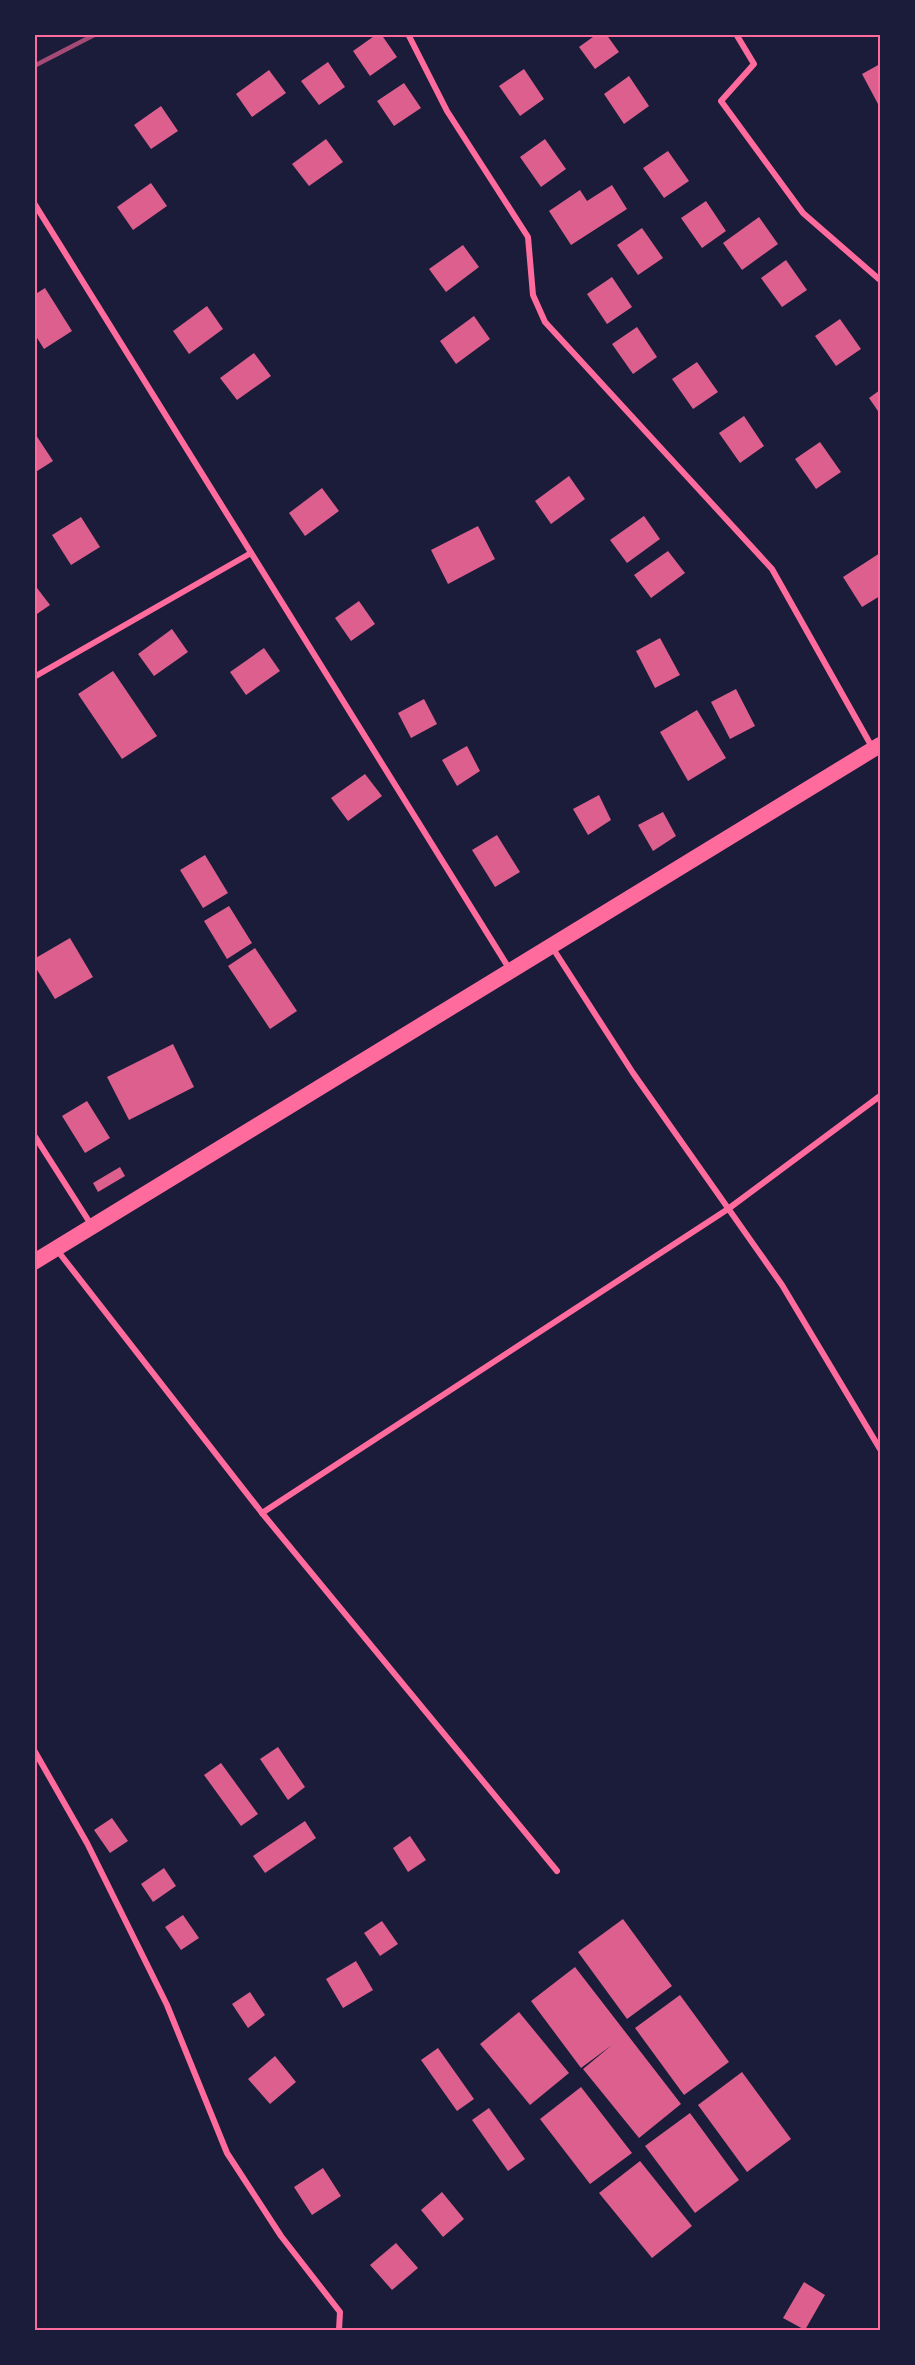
<svg xmlns="http://www.w3.org/2000/svg" width="915" height="2365" font-family="'Archivo Narrow',sans-serif">
<rect width="100%" height="100%" fill="#1b1b3a"/>
<g fill="#dd5f8e">
<polygon points="377,34 381,34 397,57 370,76 353,51"/>
<polygon points="597,34 606,34 619,52 595,69 579,47"/>
<polygon points="328,62 345,87 319,105 301,81"/>
<polygon points="880,64 880,103 878,104 862,74"/>
<polygon points="524,69 544,99 520,116 499,86"/>
<polygon points="269,70 286,93 252,117 236,94"/>
<polygon points="629,76 649,106 624,124 604,94"/>
<polygon points="404,83 421,108 394,126 377,101"/>
<polygon points="161,106 178,131 151,149 134,125"/>
<polygon points="326,139 343,162 309,186 292,164"/>
<polygon points="545,139 566,169 541,187 520,157"/>
<polygon points="668,151 689,181 664,198 643,168"/>
<polygon points="151,183 167,206 133,230 117,207"/>
<polygon points="612,185 627,209 571,245 549,211 580,190 587,201"/>
<polygon points="706,201 726,231 702,248 681,218"/>
<polygon points="759,217 778,244 742,270 723,243"/>
<polygon points="642,228 663,258 638,275 617,245"/>
<polygon points="463,245 479,267 446,292 429,269"/>
<polygon points="786,260 807,290 782,307 761,278"/>
<polygon points="612,277 632,307 607,324 587,294"/>
<polygon points="45,288 72,331 44,349 34,333 34,295"/>
<polygon points="207,306 223,329 189,354 173,331"/>
<polygon points="474,316 490,339 456,364 440,341"/>
<polygon points="840,319 861,349 836,366 815,336"/>
<polygon points="637,327 657,357 633,374 612,344"/>
<polygon points="254,353 271,376 237,400 220,378"/>
<polygon points="697,362 718,392 693,409 672,379"/>
<polygon points="880,390 880,414 869,398"/>
<polygon points="744,416 764,446 740,463 719,433"/>
<polygon points="34,432 53,461 34,473"/>
<polygon points="820,442 841,472 816,489 795,459"/>
<polygon points="569,476 585,499 551,524 535,501"/>
<polygon points="322,488 339,511 305,536 289,513"/>
<polygon points="644,516 660,539 627,563 610,540"/>
<polygon points="81,517 100,547 71,565 52,535"/>
<polygon points="478,526 495,559 448,584 431,550"/>
<polygon points="668,551 685,573 651,598 634,575"/>
<polygon points="880,553 880,596 862,607 843,577"/>
<polygon points="34,584 50,605 34,616"/>
<polygon points="359,601 375,624 351,641 335,618"/>
<polygon points="172,629 188,652 154,676 138,654"/>
<polygon points="660,638 680,675 655,688 636,651"/>
<polygon points="264,648 280,671 246,695 230,672"/>
<polygon points="113,671 157,736 122,759 78,694"/>
<polygon points="736,689 755,726 730,739 711,702"/>
<polygon points="424,699 437,724 411,738 398,713"/>
<polygon points="697,710 726,758 688,781 660,732"/>
<polygon points="467,746 480,771 457,786 442,760"/>
<polygon points="365,774 382,796 348,821 331,798"/>
<polygon points="599,795 611,820 588,835 573,809"/>
<polygon points="663,812 676,836 653,851 638,825"/>
<polygon points="497,835 520,872 495,887 472,850"/>
<polygon points="205,855 228,893 203,908 180,870"/>
<polygon points="229,906 252,943 227,959 204,921"/>
<polygon points="70,938 93,977 55,999 34,965 34,959"/>
<polygon points="255,948 297,1011 270,1029 228,966"/>
<polygon points="173,1044 194,1087 129,1120 107,1077"/>
<polygon points="87,1101 110,1138 85,1153 62,1116"/>
<polygon points="120,1167 125,1176 98,1192 93,1183"/>
<polygon points="278,1747 305,1787 288,1800 260,1759"/>
<polygon points="221,1763 258,1814 241,1826 204,1775"/>
<polygon points="112,1818 128,1841 110,1853 94,1830"/>
<polygon points="305,1821 316,1838 265,1873 253,1856"/>
<polygon points="410,1836 426,1860 408,1872 393,1848"/>
<polygon points="164,1868 176,1886 153,1902 141,1884"/>
<polygon points="183,1915 199,1938 181,1950 165,1927"/>
<polygon points="623,1919 672,1986 627,2019 578,1952"/>
<polygon points="382,1921 398,1944 380,1956 364,1933"/>
<polygon points="356,1961 373,1990 343,2008 326,1979"/>
<polygon points="575,1967 681,2104 639,2138 583,2069 612,2045 581,2068 531,2001"/>
<polygon points="250,1992 265,2015 248,2028 232,2004"/>
<polygon points="680,1995 729,2062 684,2095 635,2028"/>
<polygon points="519,2012 569,2073 530,2105 480,2044"/>
<polygon points="438,2048 474,2099 457,2111 421,2060"/>
<polygon points="275,2056 296,2082 270,2104 248,2079"/>
<polygon points="742,2072 791,2139 747,2172 698,2105"/>
<polygon points="581,2087 632,2153 590,2184 540,2119"/>
<polygon points="489,2108 525,2159 508,2171 472,2120"/>
<polygon points="690,2113 739,2180 695,2213 645,2146"/>
<polygon points="640,2161 692,2226 652,2258 599,2193"/>
<polygon points="323,2168 341,2196 312,2215 294,2187"/>
<polygon points="442,2192 464,2219 443,2237 421,2210"/>
<polygon points="396,2243 418,2268 392,2290 370,2265"/>
<polygon points="804,2282 825,2295 805,2330 783,2318"/>
</g>
<g fill="none" stroke-linecap="round" stroke-linejoin="round">
<g stroke="#ff6b9d" stroke-width="6">
<polyline points="408,34 447,111 528,237 533,295 545,322 772,569 872,747"/>
<polyline points="736,34 754,64 721,101 803,213 880,280"/>
<polyline points="34,203 510,970"/>
<polyline points="34,677 251,553"/>
<polyline points="552,947 633,1073 782,1285 880,1449"/>
<polyline points="34,1135 92,1226"/>
<polyline points="57,1250 262,1513 557,1871"/>
<polyline points="262,1513 728,1209 880,1096"/>
<polyline points="34,1750 87,1843 167,2005 227,2153 281,2236 340,2312 339,2330"/>
</g>
<polyline stroke="#ff6b9d" stroke-width="16" points="34,1262 880,745"/>
<polyline stroke="#a44b75" stroke-width="4.5" points="34,66 96,34"/>
</g>
<rect width="915" height="2365" fill="none" stroke="#1b1b3a" stroke-width="72"/>
<rect x="36" y="36" width="843" height="2293" fill="none" stroke="#ff6b9d" stroke-width="2"/>
</svg>
